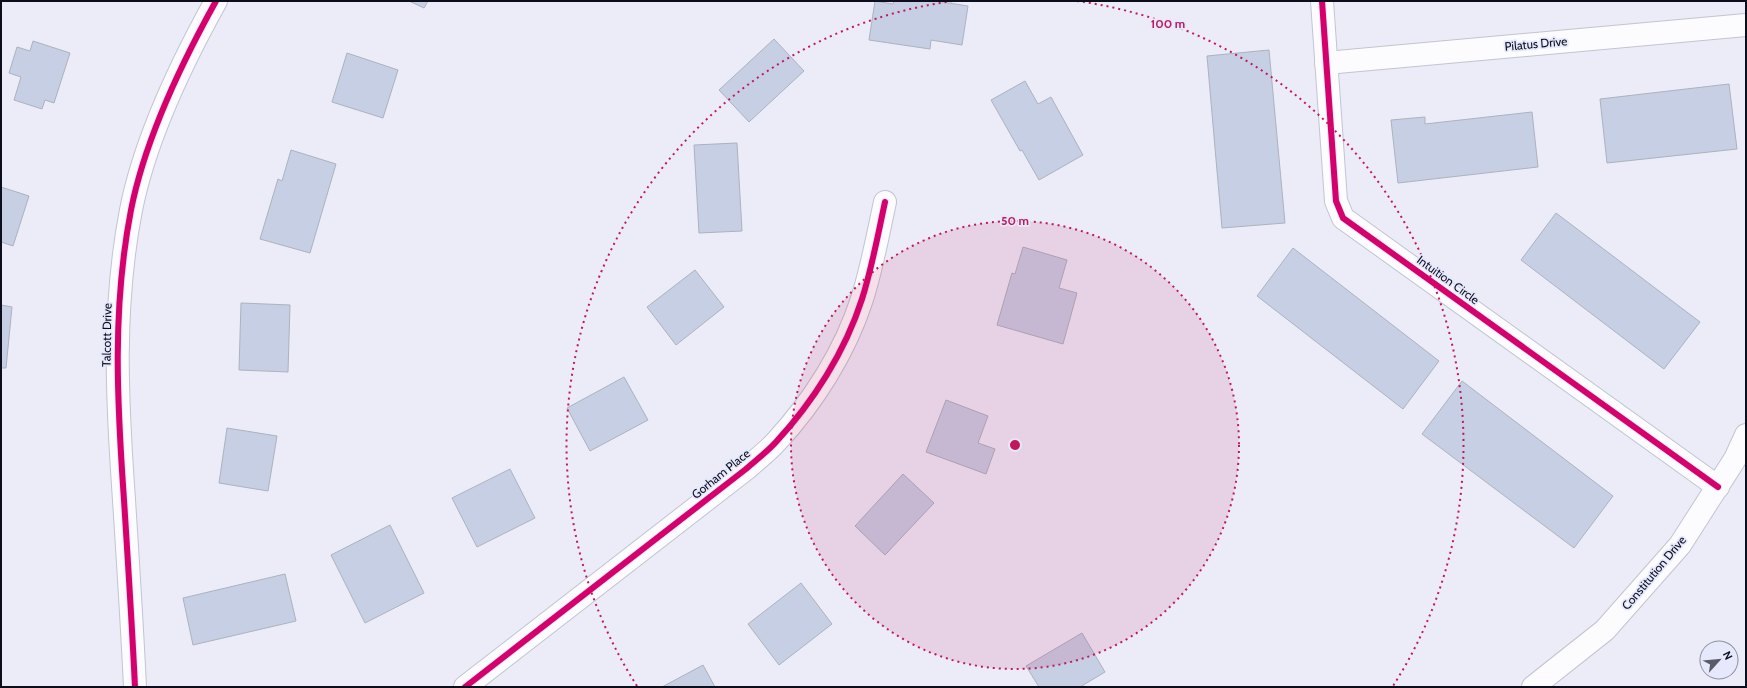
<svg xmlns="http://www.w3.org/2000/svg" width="1747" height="688" font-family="Cabin,sans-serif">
<rect width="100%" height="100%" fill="#ebecf7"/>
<g fill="#c6cfe3" stroke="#acb2be">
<polygon points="409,1 428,1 424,8"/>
<polygon points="875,1 893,4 894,1 936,1 968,6 962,45 931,40 930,49 869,40"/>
<polygon points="774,39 804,71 749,122 719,90"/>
<polygon points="33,41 70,53 54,103 45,100 42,109 14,100 21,77 9,73 17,47 30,51"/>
<polygon points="1269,50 1285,223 1222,228 1207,56"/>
<polygon points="347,53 398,70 383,118 332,102"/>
<polygon points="1025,81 1038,104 1051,97 1083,155 1039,180 1022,150 1020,151 991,100"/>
<polygon points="1729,84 1737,149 1607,163 1600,99"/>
<polygon points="1532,112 1538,167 1398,183 1391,120 1425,117 1425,124"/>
<polygon points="737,143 742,231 699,233 694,145"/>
<polygon points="291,150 336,164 310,253 260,239 278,179 282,181"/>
<polygon points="1,187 29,196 13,246 1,242"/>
<polygon points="1556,213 1700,322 1664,369 1521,260"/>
<polygon points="1023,247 1067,260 1059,288 1077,293 1063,344 997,325 1012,273 1015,274"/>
<polygon points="1293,248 1439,361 1403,409 1257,296"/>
<polygon points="695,270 724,307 676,345 647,307"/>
<polygon points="241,303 290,305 288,372 239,370"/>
<polygon points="1,305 12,307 6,368 1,368"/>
<polygon points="624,377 648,420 590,451 567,408"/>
<polygon points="1462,381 1613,496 1574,548 1422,434"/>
<polygon points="946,400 988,416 978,443 995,449 986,474 926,452"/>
<polygon points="227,428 277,436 268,491 219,483"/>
<polygon points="510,469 535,518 477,547 452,498"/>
<polygon points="903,474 934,503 885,555 855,526"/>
<polygon points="390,525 424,593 365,623 331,555"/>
<polygon points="285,574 296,621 193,645 183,598"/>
<polygon points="801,583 832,624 779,665 748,624"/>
<polygon points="1082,633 1105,672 1080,687 1039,687 1026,666"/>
<polygon points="703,665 715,687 662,687"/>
</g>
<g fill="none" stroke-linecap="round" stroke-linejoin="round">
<defs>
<g id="street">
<polyline points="1322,1 1336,201 1343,218 1718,487"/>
<polyline points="1326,63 1746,25"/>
<path d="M135,687C132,624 128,562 124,500C117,401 112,308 131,210C145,139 181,64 216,1"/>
<path d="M465,687L746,469C756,460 767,452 776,442C813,402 845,352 862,299C872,268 878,234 885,202"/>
<polyline points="1533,687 1605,630 1680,545 1735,459 1746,435"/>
</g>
</defs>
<use href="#street" stroke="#c2c4d1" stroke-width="24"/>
<use href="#street" stroke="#fcfcfe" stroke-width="22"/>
<defs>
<g id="cycleway">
<polyline points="1322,1 1336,201 1343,218 1718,487"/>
<path d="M135,687C132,624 128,562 124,500C117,401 112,308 131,210C145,139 181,64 216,1"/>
<path d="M465,687L746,469C756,460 767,452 776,442C813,402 845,352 862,299C872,268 878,234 885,202"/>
</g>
</defs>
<use href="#cycleway" stroke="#e6e9fc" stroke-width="8"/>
<use href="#cycleway" stroke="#d6006c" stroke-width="6"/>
</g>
<circle cx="1015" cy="445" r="224" fill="#c2185b" fill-opacity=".12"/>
<g fill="none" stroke="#c2185b" stroke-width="2" stroke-dasharray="2 4">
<circle cx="1015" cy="445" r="224"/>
<path d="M637 686A448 448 0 0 1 953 1M1077 1A448 448 0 0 1 1393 686"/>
</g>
<g text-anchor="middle" stroke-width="3.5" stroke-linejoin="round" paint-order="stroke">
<g font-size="12" fill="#0c0e1e" stroke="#e6e9fc">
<text transform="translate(1536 44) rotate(-5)" y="4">Pilatus Drive</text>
<text transform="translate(1448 280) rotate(36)" y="4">Intuition Circle</text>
<text transform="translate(107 335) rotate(-89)" y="4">Talcott Drive</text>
<text transform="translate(721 474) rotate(-39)" y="4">Gorham Place</text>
<text transform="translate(1654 573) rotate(-50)" y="4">Constitution Drive</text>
</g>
</g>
<circle cx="1015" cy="445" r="6" fill="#c2185b" stroke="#e6e9fc" stroke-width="2"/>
<g font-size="12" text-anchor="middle" font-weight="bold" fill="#c2185b" stroke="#e6e9fc" stroke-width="3.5" stroke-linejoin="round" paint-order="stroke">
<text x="1168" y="28">100 m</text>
<text x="1015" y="225">50 m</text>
</g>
<rect width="1747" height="688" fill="none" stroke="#0c0e1e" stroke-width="4"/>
<g transform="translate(1719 660) rotate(63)"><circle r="19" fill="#e6e9fc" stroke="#8f91a3"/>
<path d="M0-3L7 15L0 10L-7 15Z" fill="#5a5c6a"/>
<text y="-6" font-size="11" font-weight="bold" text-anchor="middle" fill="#0c0e1e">N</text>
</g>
</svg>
